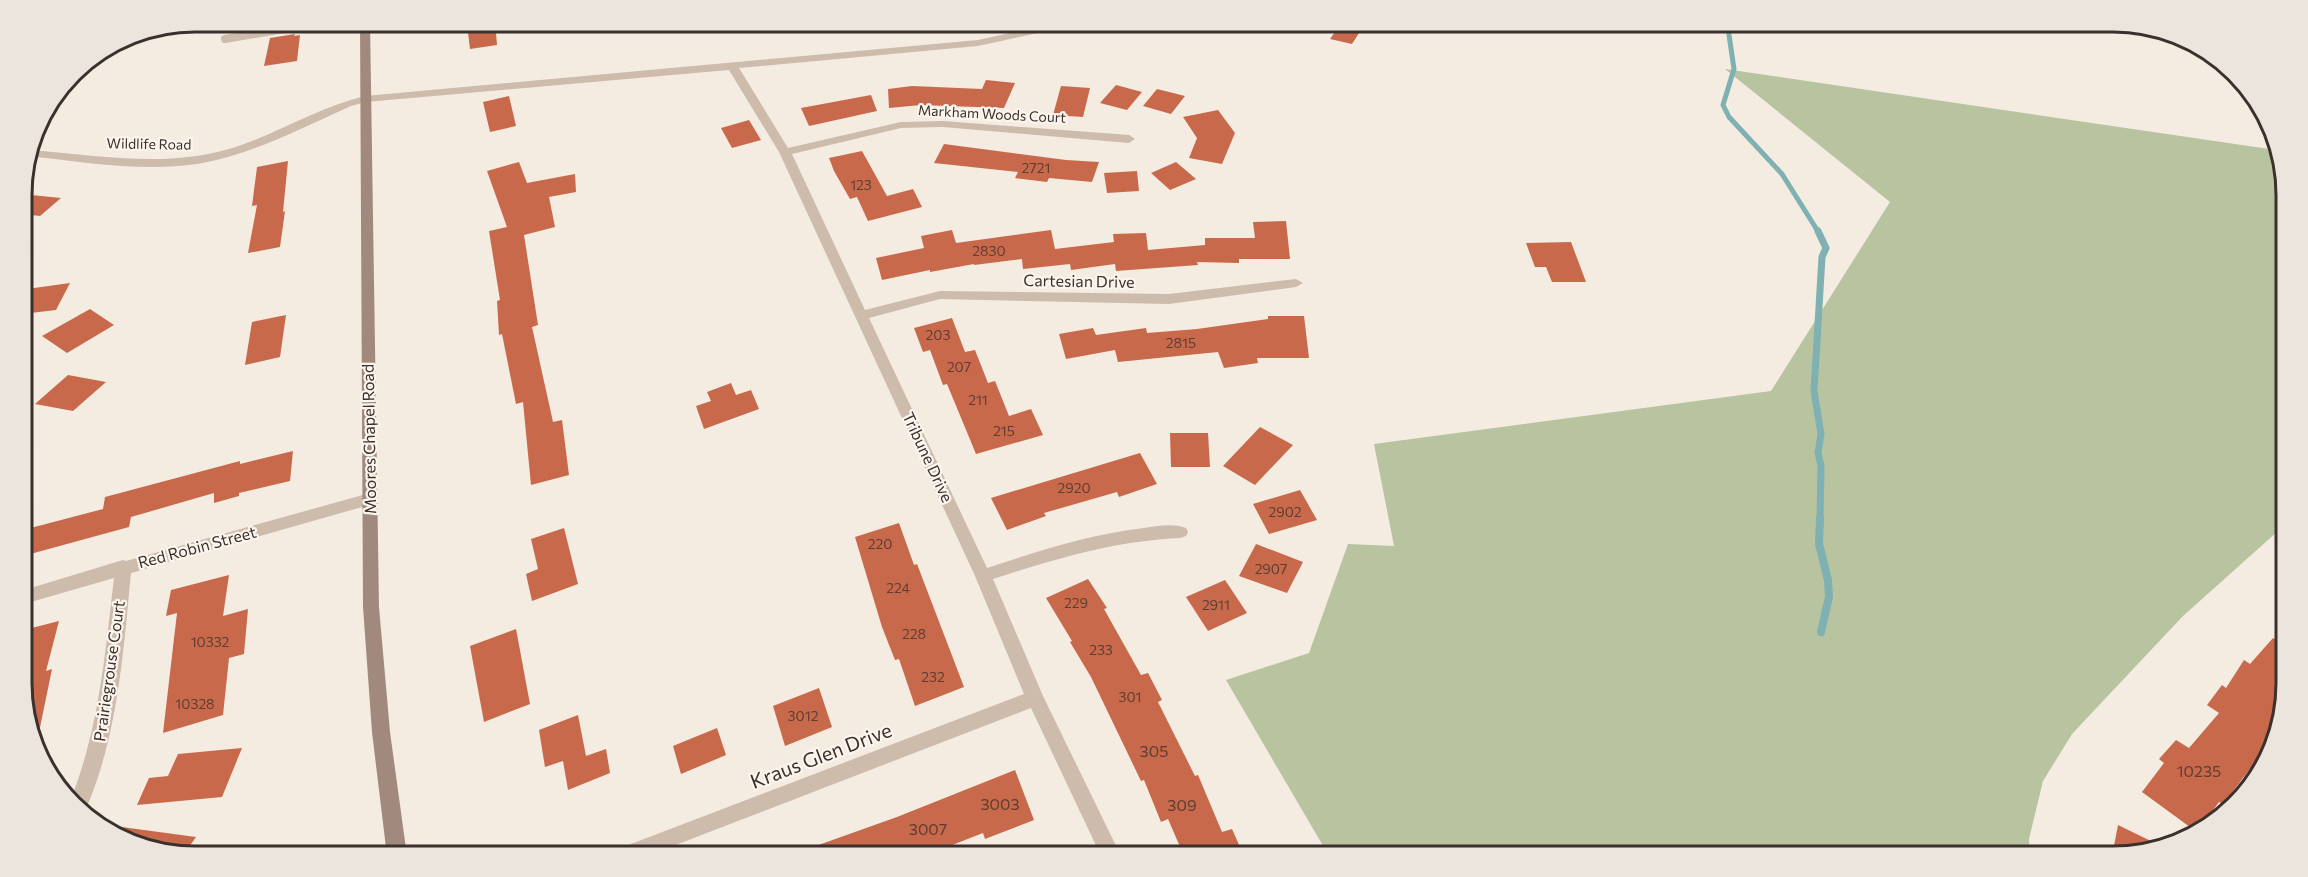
<svg xmlns="http://www.w3.org/2000/svg" width="2308" height="877" font-family="Commissioner,sans-serif">
<rect width="100%" height="100%" fill="#f4ebe1"/>
<polygon fill="#b8c4a0" points="1725,69 2276,150 2285,171 2287,523 2183,616 2072,734 2043,781 2029,839 2030,856 1329,856 1226,680 1309,653 1348,544 1394,546 1374,444 1771,391 1890,202"/>
<g fill="none" stroke-linecap="round" stroke-linejoin="round">
<polyline stroke="#7fb0b2" stroke-width="5" points="1727,21 1734,69 1723,105 1729,117 1782,174 1819,233"/>
<polyline stroke="#7fb0b2" stroke-width="7" points="1818,231 1826,248 1822,257 1814,391 1821,434 1818,453 1821,466 1820,521"/>
<polyline stroke="#7fb0b2" stroke-width="8" points="1820,519 1819,544 1828,580 1829,597 1821,632"/>
</g>
<g fill="#c8694b">
<polygon points="483,21 495,21 497,45 470,49 467,24"/>
<polygon points="1343,21 1364,25 1352,44 1330,39"/>
<polygon points="295,34 294,36 300,35 297,61 264,66 270,38"/>
<polygon points="986,80 1015,83 1004,108 921,105 889,108 888,89 912,86 982,89"/>
<polygon points="1116,85 1142,92 1127,110 1100,103"/>
<polygon points="1061,86 1090,88 1083,117 1053,115"/>
<polygon points="1157,89 1185,96 1171,114 1143,106"/>
<polygon points="871,95 877,111 809,126 801,108"/>
<polygon points="509,96 516,126 490,132 483,102"/>
<polygon points="1218,110 1235,133 1222,164 1189,158 1197,138 1183,117"/>
<polygon points="749,120 761,140 732,148 721,128"/>
<polygon points="944,144 1066,160 1099,162 1092,182 1049,178 1047,182 1015,178 1018,172 934,163"/>
<polygon points="862,151 887,196 913,189 922,207 868,221 857,197 850,199 834,171 829,158"/>
<polygon points="288,161 283,212 285,211 280,247 248,253 257,205 252,206 257,167"/>
<polygon points="519,162 527,183 575,174 576,192 549,197 555,227 524,235 538,325 532,327 553,422 562,420 569,475 531,485 523,402 516,404 502,334 499,335 497,301 500,300 489,231 507,227 487,171"/>
<polygon points="1176,162 1196,179 1170,190 1151,173"/>
<polygon points="1137,171 1139,191 1107,193 1104,173"/>
<polygon points="21,194 61,198 40,216 22,214"/>
<polygon points="1286,221 1290,259 1239,259 1239,263 1197,262 1198,265 1116,271 1115,264 1071,270 1070,264 1023,269 1022,259 974,265 974,264 930,272 930,270 882,280 876,258 924,248 921,236 952,230 956,243 1051,230 1055,249 1114,242 1113,234 1146,233 1148,250 1205,245 1205,238 1255,238 1253,222"/>
<polygon points="1571,242 1586,282 1552,282 1546,267 1535,267 1526,243"/>
<polygon points="70,283 56,310 22,314 22,298 27,289"/>
<polygon points="90,309 114,325 67,353 42,336"/>
<polygon points="286,315 280,357 245,365 252,322"/>
<polygon points="1268,316 1304,316 1309,358 1257,358 1258,363 1224,368 1218,352 1118,362 1115,350 1066,359 1059,334 1093,328 1096,335 1146,328 1147,333 1197,329 1268,319"/>
<polygon points="952,318 965,352 975,350 988,383 995,381 1009,416 1031,409 1043,435 976,454 947,384 943,385 930,350 923,352 914,328"/>
<polygon points="68,375 106,382 73,411 35,404"/>
<polygon points="731,383 736,395 751,390 759,409 704,429 696,406 711,401 707,392"/>
<polygon points="1260,427 1293,445 1255,485 1223,466"/>
<polygon points="1170,433 1208,433 1210,467 1171,467"/>
<polygon points="293,451 290,481 239,493 239,496 214,503 214,493 131,517 129,527 23,556 23,530 103,509 105,497 240,461 240,464"/>
<polygon points="1140,453 1157,484 1119,497 1117,492 1044,513 1046,516 1007,530 991,498"/>
<polygon points="1300,490 1317,520 1269,534 1253,504"/>
<polygon points="899,523 914,565 917,564 964,687 915,706 899,659 895,660 882,627 855,537"/>
<polygon points="564,528 578,584 532,601 526,574 538,569 531,539"/>
<polygon points="1256,544 1303,562 1287,593 1239,576"/>
<polygon points="229,575 223,616 248,609 244,654 229,658 223,715 163,733 177,613 166,616 171,590"/>
<polygon points="1088,579 1107,608 1104,609 1141,675 1148,673 1162,700 1158,702 1195,776 1198,775 1222,832 1232,829 1244,856 1184,856 1168,819 1161,822 1144,780 1141,781 1091,677 1070,642 1072,641 1046,598"/>
<polygon points="1225,580 1247,613 1208,631 1186,597"/>
<polygon points="59,621 46,671 52,669 37,742 24,716 24,630"/>
<polygon points="516,629 530,704 484,722 470,646"/>
<polygon points="2273,638 2287,647 2287,683 2279,731 2223,804 2219,802 2201,827 2194,830 2142,792 2164,763 2159,759 2176,740 2189,748 2219,713 2207,705 2222,685 2226,688 2244,660 2250,664"/>
<polygon points="819,688 832,727 785,746 773,706"/>
<polygon points="578,715 586,756 606,749 610,773 568,790 563,761 545,767 539,730"/>
<polygon points="717,728 726,755 681,774 673,746"/>
<polygon points="242,748 222,797 137,805 149,778 168,776 178,754"/>
<polygon points="1015,770 1034,820 985,839 983,833 924,856 797,856 796,853 897,817"/>
<polygon points="107,825 196,837 184,854 138,847"/>
<polygon points="2118,825 2157,844 2125,856 2112,856"/>
</g>
<g fill="none" stroke-linecap="round" stroke-linejoin="round">
<polyline stroke="#cdbbac" stroke-width="8" points="225,39 331,21"/>
<g fill="#cdbbac" fill-rule="evenodd">
<path d="M1064,21H1084L1079,24L978,46L739,68L788,148L901,122L943,121L1129,135L1135,139L1129,143L943,127L901,128L792,154L865,310L940,291L1169,294L1296,279L1303,283L1296,287L1169,304L940,299L869,318L987,568C1039,551 1090,534 1144,528C1157,526 1173,523 1186,528L1188,532L1186,536L1180,538C1114,541 1055,559 993,579L1043,696L1121,856H1101L1031,708L647,856H613L616,849L623,847L1024,694L975,576L779,152L729,70L366,102L351,106C301,128 252,155 197,164C142,172 84,162 28,156L30,150C97,155 164,168 229,149C276,135 318,107 365,96L978,40Z"/>
<path d="M370,493L376,495L378,499L376,503L131,573C123,654 118,736 85,811L70,801C99,730 105,654 114,578L24,604V590L123,560L126,561Z"/>
</g>
<polygon fill="#a18a7d" fill-rule="evenodd" points="360,21 370,21 379,607 390,732 407,856 387,856 372,732 363,607"/>
</g>
<g text-anchor="middle" stroke-width="4.5" stroke-linejoin="round" paint-order="stroke">
<g font-size="14" fill="#3b302b" stroke="#fbf5ee">
<text transform="translate(992 114) rotate(3)" y="5">Markham Woods Court</text>
<text transform="translate(149 144) rotate(1)" y="5">Wildlife Road</text>
</g>
<g font-size="14" fill="#5e3e33">
<text x="1036" y="173">2721</text>
<text x="861" y="190">123</text>
<text x="989" y="256">2830</text>
<text x="938" y="340">203</text>
<text x="1181" y="348">2815</text>
<text x="959" y="372">207</text>
<text x="978" y="405">211</text>
<text x="1004" y="436">215</text>
<text x="1074" y="493">2920</text>
<text x="1285" y="517">2902</text>
<text x="880" y="549">220</text>
<text x="1271" y="574">2907</text>
<text x="898" y="593">224</text>
<text x="1076" y="608">229</text>
<text x="1216" y="610">2911</text>
<text x="914" y="639">228</text>
<text x="210" y="647">10332</text>
<text x="1101" y="655">233</text>
<text x="933" y="682">232</text>
<text x="1130" y="702">301</text>
<text x="195" y="709">10328</text>
<text x="803" y="721">3012</text>
</g>
<g font-size="16" fill="#3b302b" stroke="#fbf5ee">
<text transform="translate(1079 281) rotate(1)" y="6">Cartesian Drive</text>
<text transform="translate(369 439) rotate(-91)" y="6">Moores Chapel Road</text>
<text transform="translate(928 457) rotate(65)" y="6">Tribune Drive</text>
<text transform="translate(197 547) rotate(-15)" y="6">Red Robin Street</text>
<text transform="translate(109 671) rotate(-82)" y="6">Prairiegrouse Court</text>
</g>
<g font-size="16" fill="#5e3e33">
<text x="1154" y="757">305</text>
<text x="2199" y="777">10235</text>
<text x="1000" y="810">3003</text>
<text x="1182" y="811">309</text>
<text x="928" y="835">3007</text>
</g>
<g font-size="20" fill="#3b302b" stroke="#fbf5ee">
<text transform="translate(821 756) rotate(-21)" y="7">Kraus Glen Drive</text>
</g>
</g>
<path d="M0 0H2308V877H0ZM195 32H2113A163 163 0 0 1 2276 195V683A163 163 0 0 1 2113 846H195A163 163 0 0 1 32 683V195A163 163 0 0 1 195 32Z" fill="#ece5de" fill-rule="evenodd"/>
<path fill="none" stroke="#3b302b" stroke-width="3" d="M195 32H2113A163 163 0 0 1 2276 195V683A163 163 0 0 1 2113 846H195A163 163 0 0 1 32 683V195A163 163 0 0 1 195 32Z"/>
</svg>
